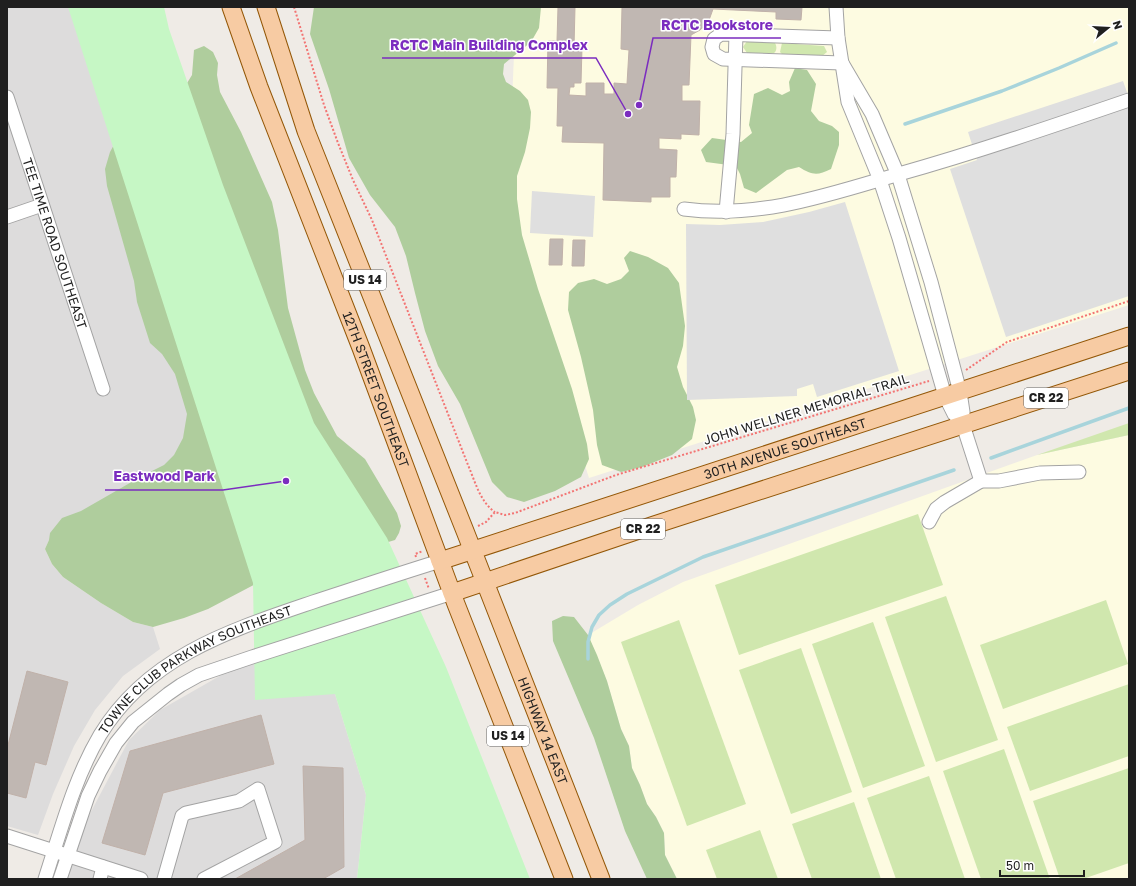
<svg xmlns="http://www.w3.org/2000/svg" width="1136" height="886" font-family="'Golos Text',sans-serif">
<rect width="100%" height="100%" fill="#efebe6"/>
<g fill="#dddcdc">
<polygon points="7,7 118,7 271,472 49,540 45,549 52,564 63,577 101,603 133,622 153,627 160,649 123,676 95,710 74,746 53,794 38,835 7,826"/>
<polygon points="255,662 335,694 366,795 357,879 66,879 85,823 129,740 160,710 225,673"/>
</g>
<g fill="#fdfbe1">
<polygon points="516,7 1129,7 1129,305 589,478 507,222"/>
<polygon points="1129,435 1129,879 677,879 665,855 664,833 656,817 647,804 640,785 632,768 629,746 621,729 607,681 588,635 638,605 683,582 1037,455"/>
</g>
<g fill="#d0e7ae">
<path d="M747,41L775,43C777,47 777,50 774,53H747L743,47Z"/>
<polygon points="782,43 824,46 827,52 822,56 782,54 780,52"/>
<polygon points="1129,423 1129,435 1037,455"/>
<polygon points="918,514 943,585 739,655 715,585"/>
<polygon points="946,596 998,740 936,762 885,617"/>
<polygon points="1106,600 1128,664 1003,709 980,645"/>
<polygon points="679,620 746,804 687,826 621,642"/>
<polygon points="873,622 925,766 863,788 812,644"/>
<polygon points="801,648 852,792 791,814 739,670"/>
<polygon points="1129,684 1129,756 1030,791 1007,727"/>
<polygon points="1004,749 1050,879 981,879 943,771"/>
<polygon points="1129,768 1129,863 1083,879 1060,879 1033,801"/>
<polygon points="929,776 965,879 896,879 867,798"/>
<polygon points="854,802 881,879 812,879 792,824"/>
<polygon points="760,830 778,879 717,879 706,850"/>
</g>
<g fill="#afcd9d">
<polygon points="314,7 541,7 539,28 531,42 504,64 503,74 506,82 520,91 528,100 531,112 530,128 525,152 517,176 517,199 522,235 538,289 572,389 587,444 589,459 581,477 555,491 524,502 507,497 492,482 460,404 438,366 425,331 415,293 406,256 395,227 370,195 349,158 329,89 310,34"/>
<polygon points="204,46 213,52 218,63 217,75 220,92 241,132 272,202 278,230 288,308 305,370 314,393 337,436 365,459 397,513 401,526 399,533 395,540 265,579 208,609 184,618 153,627 133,622 101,603 63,577 52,564 45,549 49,540 50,533 62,518 81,511 142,476 164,465 174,455 183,438 187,414 175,374 162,354 150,343 137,302 134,281 107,186 105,169 110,152 121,132 184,88 192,75 194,50"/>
<path d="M795,68L807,70L816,84L811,111L819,121L832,126L839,132V145L831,169C817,176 812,175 799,167L787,170L756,193L744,188L740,174L736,166L706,162L701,150L712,138L741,142L752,133L749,125L754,94L768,88L782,95L790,91L789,82Z"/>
<polygon points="630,251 648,257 668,268 679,283 685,326 683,346 677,367 683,387 693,407 696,420 692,439 672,455 642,467 621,472 602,465 597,445 593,410 581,357 568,310 569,292 578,283 594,279 607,284 621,279 629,271 624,258"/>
<polygon points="563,616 574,617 588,635 597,655 607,681 621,729 629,746 632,768 640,785 647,804 656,817 664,833 665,855 677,879 647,879 625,831 594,738 553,641 552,621"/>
</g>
<polygon fill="#c6f7c5" points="68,7 164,7 169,29 223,185 314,423 387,538 446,667 530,879 357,879 366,795 335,694 255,700 253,583"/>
<g fill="#dfdfdf">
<polygon points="1123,81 1129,98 1129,296 1006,337 950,169 977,160 968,132"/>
<polygon points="532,191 595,196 593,237 530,233"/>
<polygon points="845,202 899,371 817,397 813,384 797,389 797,396 687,400 686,224 720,225 763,222 809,212"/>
</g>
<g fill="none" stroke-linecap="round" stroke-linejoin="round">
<g stroke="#a8d4db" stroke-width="3.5">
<polyline points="905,124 1002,91 1059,68 1116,43"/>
<polyline points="991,458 1129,408"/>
<polyline points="588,659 588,642 592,627 599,615 610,605 627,594 703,557 954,470"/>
</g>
</g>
<g fill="#c0b7b2" stroke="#c0b1a9">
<polygon points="558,7 575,7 574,47 582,47 581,83 574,83 574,87 570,87 569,95 586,96 586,83 604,83 604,94 614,94 614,83 627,84 629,50 621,49 622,7 802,7 801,20 776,19 776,12 713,9 708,23 700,30 691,35 689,85 682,85 682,101 700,101 699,135 681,134 681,139 659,138 659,149 677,150 676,177 670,177 670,197 651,197 651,202 603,200 604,143 562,142 563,126 557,126 558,88 547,88 548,41 557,41"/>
<polygon points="550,239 563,239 562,265 549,265"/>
<polygon points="573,240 585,240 584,266 572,266"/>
<polygon points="27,671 68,682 46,765 35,762 26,798 7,793 7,749"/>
<polygon points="261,715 274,764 163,793 145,855 102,843 130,751"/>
<polygon points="303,766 343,768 344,867 323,879 235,879 305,840"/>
</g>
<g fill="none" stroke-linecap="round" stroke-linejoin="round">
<defs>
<g id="minor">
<polyline points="836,7 838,38 848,102 880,180 899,238 945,396 954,414 963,425"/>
<polyline points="838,38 721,34 714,39 712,47 714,54 723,59 842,63"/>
<polyline points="842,63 872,114 898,175 931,282 960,392 963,412 963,425 981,481"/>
<path id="s1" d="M7,97L103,389"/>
<path d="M684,209C759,219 828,195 899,174C977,152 1053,126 1129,100"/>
<polyline points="726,212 733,134 736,34"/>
<polyline points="7,217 42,205"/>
<polyline points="929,522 936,509 945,502 981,481 999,481 1040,473 1079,472"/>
<polyline points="7,836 141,879"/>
<path id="s2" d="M45,879C61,830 74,779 100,735C148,656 231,630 313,602C356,588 398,574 440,561"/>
<polyline points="60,879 88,796 100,771 116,743 133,722 168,694 181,685 199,675 252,657 452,593"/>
<polyline points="100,879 103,867"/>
<polyline points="164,879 182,816 186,813 239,801 258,789 275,842 204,879"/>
</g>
<g id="major">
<path id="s3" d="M231,7L259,87L361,348L456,604L564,879"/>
<path id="s4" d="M266,7L306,131L465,531L601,879"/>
<path id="s5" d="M440,561L1129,336"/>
<polyline points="452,593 654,525 1129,371"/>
</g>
</defs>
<use href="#minor" stroke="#a3a3a3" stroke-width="15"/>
<use href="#major" stroke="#935707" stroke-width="19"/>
<g stroke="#f37473" stroke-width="2" stroke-dasharray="2 2" stroke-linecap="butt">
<path d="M294,7L324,105L338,143L353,180L372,220L468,465C475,481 480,502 495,512"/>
<polyline points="966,370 1007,342 1129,301"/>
<polyline points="478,526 486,522 495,512 505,515 515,513 616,475 929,381"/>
<polyline points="416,557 415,554 423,551"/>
<polyline points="425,578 429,589"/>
</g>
<use href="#minor" stroke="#fff" stroke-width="13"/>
<use href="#major" stroke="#f7cba3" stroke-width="17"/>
</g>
<g text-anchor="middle" stroke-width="3" stroke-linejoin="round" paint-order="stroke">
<g fill="#fff" stroke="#626262" stroke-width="1">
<rect x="344" y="270" width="42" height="20" rx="3"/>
<rect x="1024" y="388" width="44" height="20" rx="3"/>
<rect x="621" y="519" width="44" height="20" rx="3"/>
<rect x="487" y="726" width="42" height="20" rx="3"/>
</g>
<g font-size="12" font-weight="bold" fill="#1f1f1f">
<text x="365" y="284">US 14</text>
<text x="1046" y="402">CR 22</text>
<text x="643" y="533">CR 22</text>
<text x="508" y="740">US 14</text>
</g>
<g font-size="13" fill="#1f1f1f" stroke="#fff">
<text dy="5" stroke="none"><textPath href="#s1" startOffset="154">TEE TIME ROAD SOUTHEAST</textPath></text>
<text dy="5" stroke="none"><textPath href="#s3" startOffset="409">12TH STREET SOUTHEAST</textPath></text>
<text transform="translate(806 409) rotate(-17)" y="5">JOHN WELLNER MEMORIAL TRAIL</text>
<text dy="5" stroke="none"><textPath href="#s5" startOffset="363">30TH AVENUE SOUTHEAST</textPath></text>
<text dy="5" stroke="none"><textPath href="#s2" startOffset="273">TOWNE CLUB PARKWAY SOUTHEAST</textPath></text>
<text dy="5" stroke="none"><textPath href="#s4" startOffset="775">HIGHWAY 14 EAST</textPath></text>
</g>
</g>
<path fill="none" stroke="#7b2cbf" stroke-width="1.5" d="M639 105L653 38H781M628 114L596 58H382M286 481L223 490H105"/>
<g fill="#7b2cbf" stroke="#fff" stroke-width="1.5">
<circle cx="639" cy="105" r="4"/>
<circle cx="628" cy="114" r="4"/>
<circle cx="286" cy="481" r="4"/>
</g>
<g font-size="14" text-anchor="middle" font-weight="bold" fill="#7b2cbf" stroke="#fff" stroke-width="3" stroke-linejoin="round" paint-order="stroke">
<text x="717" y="30">RCTC Bookstore</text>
<text x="489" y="50">RCTC Main Building Complex</text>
<text x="164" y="481">Eastwood Park</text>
</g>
<rect width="1136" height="886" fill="none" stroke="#1f1f1f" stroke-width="16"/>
<g transform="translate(1108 28) rotate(72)" stroke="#ffffff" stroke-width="3" paint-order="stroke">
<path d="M0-3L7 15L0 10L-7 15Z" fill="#1f1f1f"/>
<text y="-6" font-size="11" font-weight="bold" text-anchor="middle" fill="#1f1f1f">N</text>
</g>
<path d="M1000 870v6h84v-6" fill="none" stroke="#1f1f1f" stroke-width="2"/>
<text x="1006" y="870" font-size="12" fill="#1f1f1f" stroke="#ffffff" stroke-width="3" paint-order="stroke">50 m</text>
</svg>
